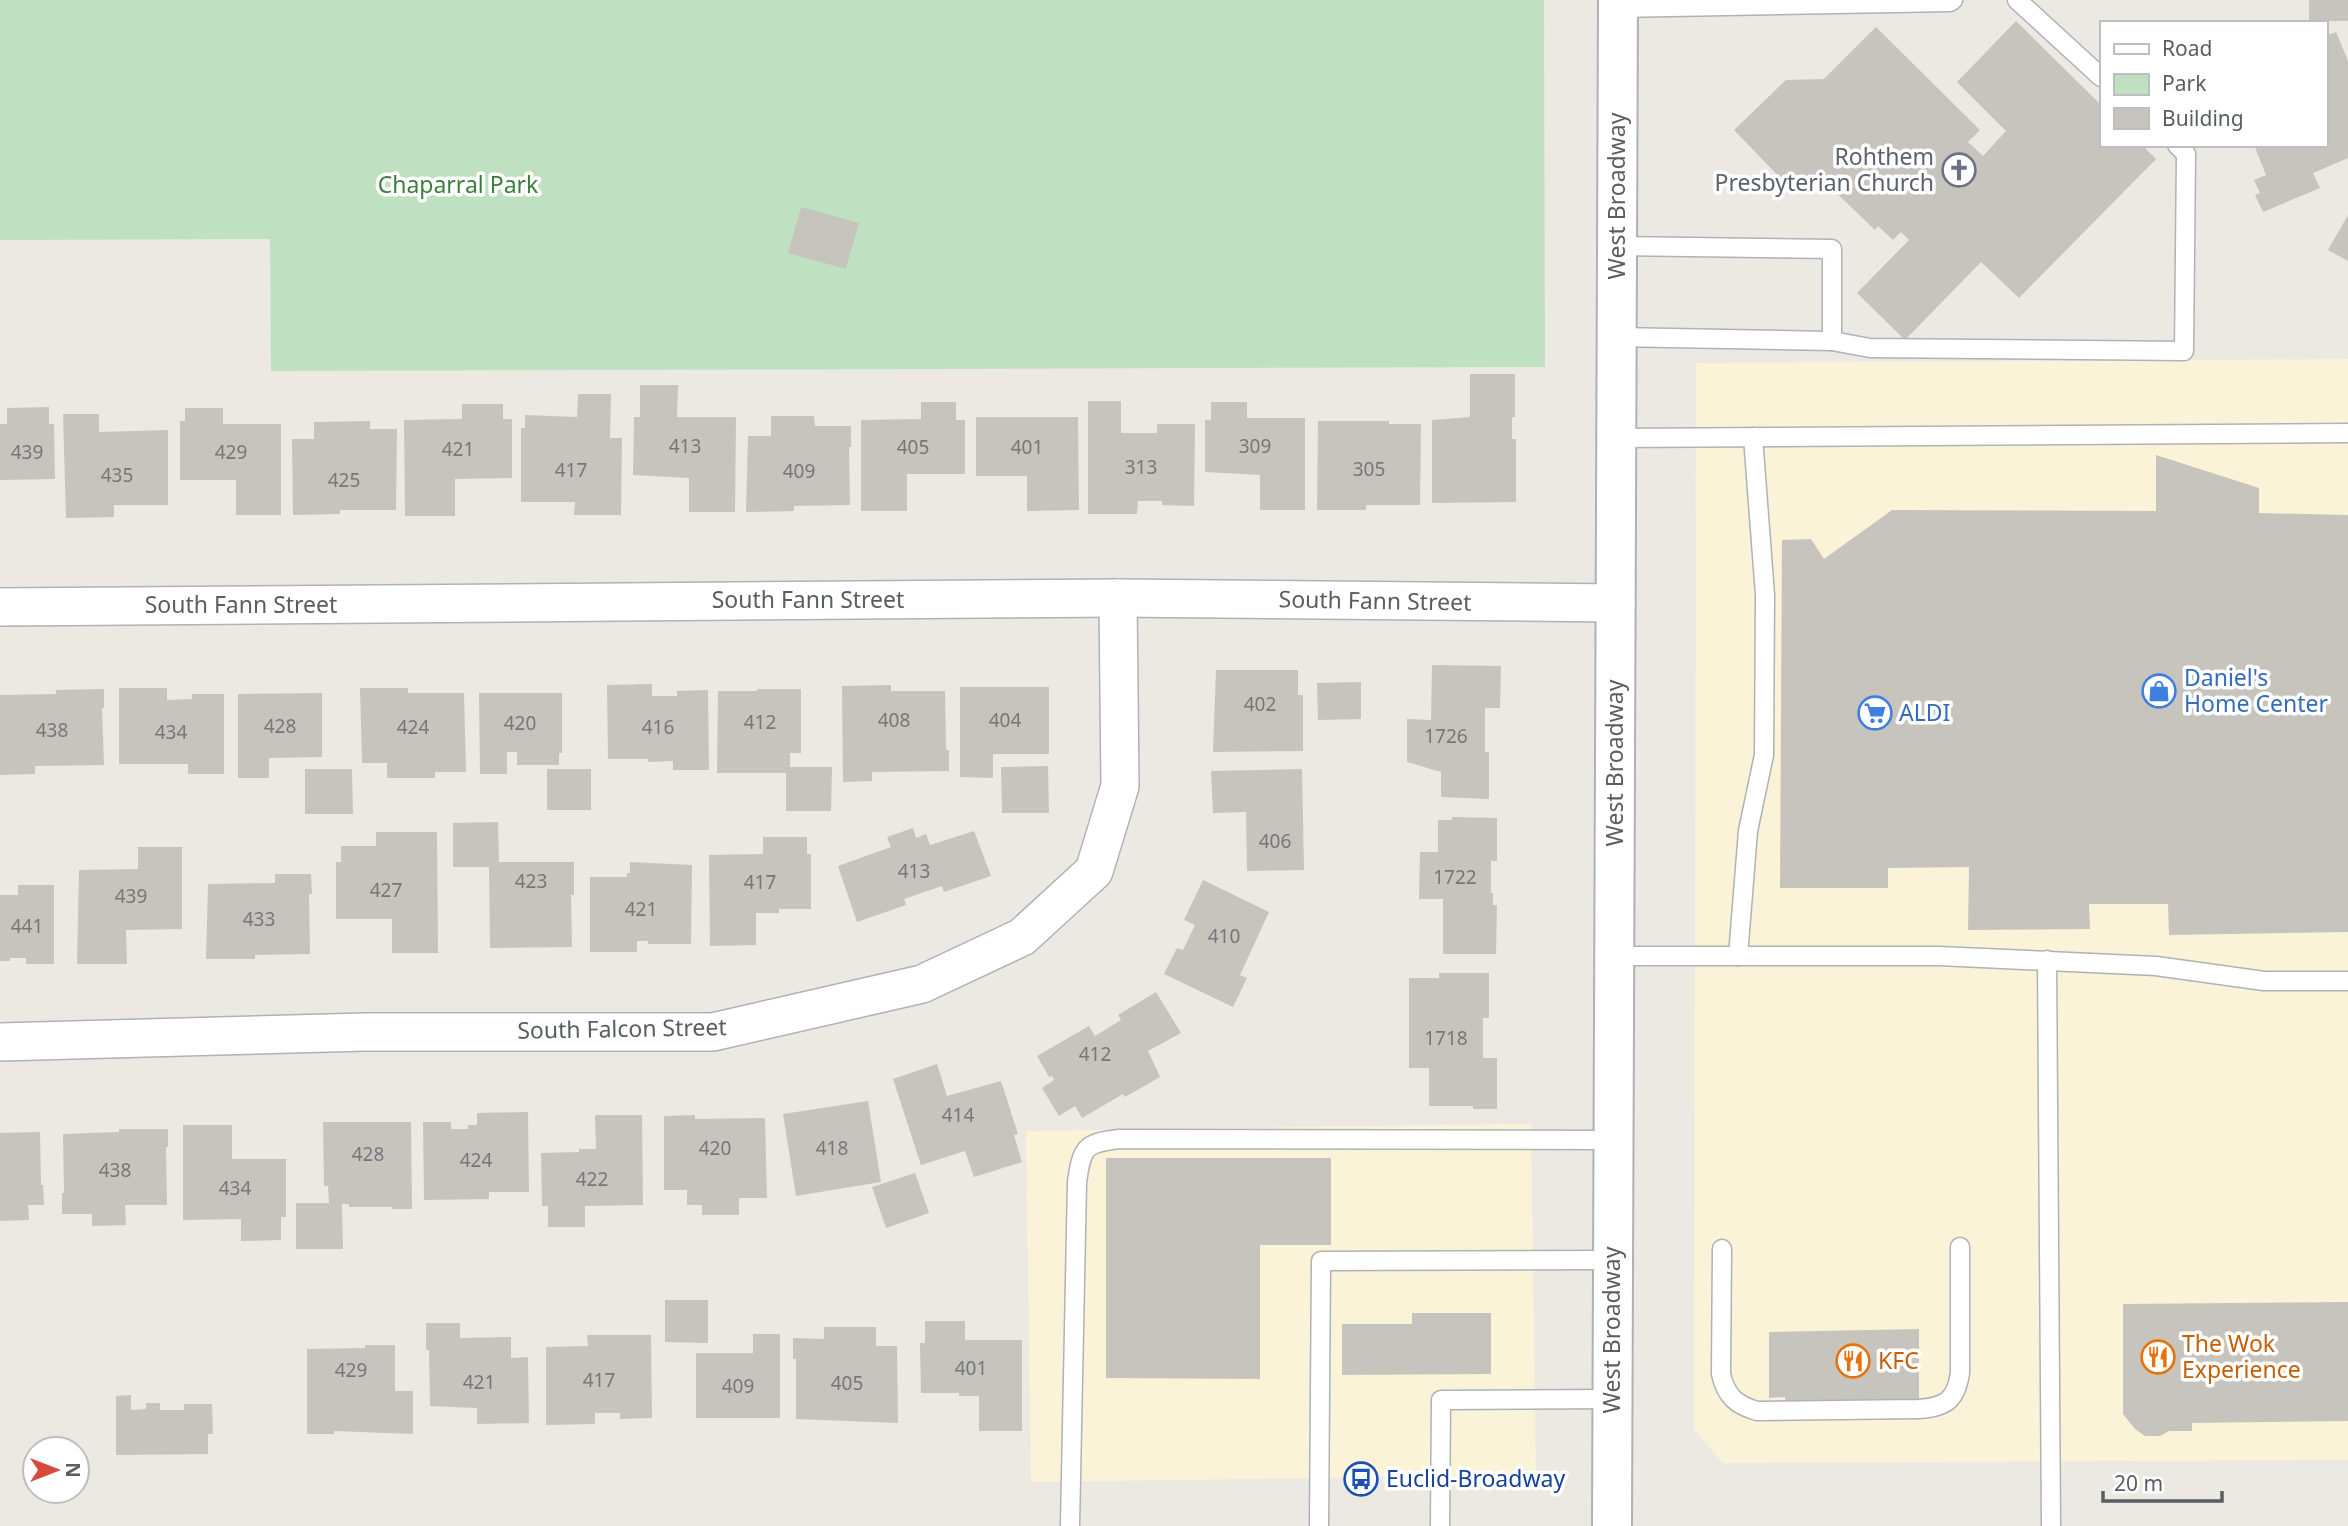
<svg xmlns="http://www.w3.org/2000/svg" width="2348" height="1526" font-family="'Noto Sans',sans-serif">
<rect width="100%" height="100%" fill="#ebe9e2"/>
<g fill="#faf3d8">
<polygon points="2348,359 2348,1460 1723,1463 1694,1430 1696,363"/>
<polygon points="1531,1124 1536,1475 1031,1482 1026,1131"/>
</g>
<polygon fill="#c0e1c1" points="0,0 1544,0 1545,367 271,371 270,239 0,240"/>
<g fill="#c7c4be">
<rect x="2309" y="0" width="39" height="21"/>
<polygon points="2016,21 2101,105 2101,145 2142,145 2156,159 2019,298 1981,262 1905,340 1857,293 1909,240 1901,232 1893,240 1878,226 1875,230 1824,181 1784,182 1734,130 1786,80 1824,79 1876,27 1980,130 1968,142 1983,156 2006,131 1957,82"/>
<polygon points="2336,32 2348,61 2348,158 2313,173 2320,188 2263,212 2255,195 2260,193 2254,180 2266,175 2254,145 2325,145 2325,36"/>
<polygon points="801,207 859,223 846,269 788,253"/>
<polygon points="2348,215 2348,261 2328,250"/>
<polygon points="1470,374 1515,374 1515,417 1512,417 1512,439 1516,439 1516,502 1432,503 1432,420 1470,417"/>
<polygon points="640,385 678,385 677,417 736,417 735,512 689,512 689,478 633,475 634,417 640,417"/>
<polygon points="578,394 611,394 610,438 622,438 621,515 574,515 575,502 521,502 521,428 525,428 525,415 577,417"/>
<polygon points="1088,401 1121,401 1121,433 1157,433 1157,424 1195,424 1194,506 1162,505 1162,501 1138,501 1137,514 1088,514"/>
<polygon points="921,402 956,402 956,420 965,420 965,474 907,474 907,511 861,511 861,420 921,419"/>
<polygon points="1211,402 1247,402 1247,418 1305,418 1305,510 1260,510 1260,475 1205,472 1205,420 1211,420"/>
<polygon points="462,404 503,404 503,419 512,419 512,478 455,479 455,516 405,516 404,420 462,419"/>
<polygon points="49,407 49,424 54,424 55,479 0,480 0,424 7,424 7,408"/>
<polygon points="185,408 223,408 223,424 281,424 281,515 236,515 236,480 180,480 180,421 185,421"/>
<polygon points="63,414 99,414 99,432 168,430 168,505 114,505 114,517 66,518"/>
<polygon points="771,416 814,416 815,426 851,426 851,447 849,447 850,505 794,506 794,511 746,512 748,436 771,436"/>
<polygon points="976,417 1078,417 1079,510 1027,511 1027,476 976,476"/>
<polygon points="370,421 370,429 397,429 396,510 340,510 340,514 293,515 292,439 314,439 314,422"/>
<polygon points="1318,421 1389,421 1389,424 1421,424 1420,505 1366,505 1366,510 1317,510"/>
<polygon points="2156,455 2259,488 2259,513 2348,515 2348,932 2169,935 2168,904 2089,904 2090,929 1968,930 1969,867 1888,868 1888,888 1780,888 1782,540 1811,539 1824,559 1892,510 2156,511"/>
<polygon points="1432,665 1501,666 1500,708 1485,708 1485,752 1489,752 1489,799 1441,797 1441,772 1407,762 1407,719 1431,720"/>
<polygon points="1216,670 1298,670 1298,695 1303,695 1303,751 1213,752"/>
<polygon points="1361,682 1361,719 1318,720 1317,683"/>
<polygon points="652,684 652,696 677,696 677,691 708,690 709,770 673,770 673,761 648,762 648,759 608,759 607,685"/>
<polygon points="891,685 891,691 945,691 946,750 949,750 949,771 872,772 872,781 843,782 842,686"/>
<polygon points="960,687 1049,687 1049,754 993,754 993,778 960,777"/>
<polygon points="119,688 167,688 167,700 192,699 192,694 224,694 224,774 188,774 188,764 119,764"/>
<polygon points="360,688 408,688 408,693 464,693 466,772 435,772 435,778 387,778 387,763 362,763"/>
<polygon points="104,689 104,708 102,708 104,765 35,766 35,774 0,775 0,695 56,694 56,690"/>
<polygon points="757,689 801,689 801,753 790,753 790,767 832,767 831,811 786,811 786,773 717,773 718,691 757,691"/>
<polygon points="322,693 322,757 269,758 269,778 238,778 238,694"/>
<polygon points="479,693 562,693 562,753 559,753 559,765 517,765 517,752 507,752 507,774 480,774"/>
<polygon points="1048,766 1049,813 1002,813 1001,767"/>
<polygon points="305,769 352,769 353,814 305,814"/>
<rect x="547" y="769" width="44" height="41"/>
<polygon points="1302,769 1304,870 1247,871 1246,812 1213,813 1211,771"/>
<polygon points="1452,817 1497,818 1497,861 1491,861 1491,893 1493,893 1493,905 1497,905 1496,954 1443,954 1443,899 1419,899 1420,852 1438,852 1438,820 1452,820"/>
<polygon points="498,822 499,862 574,862 574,895 571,895 572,947 490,948 489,867 453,867 453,823"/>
<polygon points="913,828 916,838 926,834 930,845 974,831 991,876 944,892 942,886 904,899 906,905 857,922 838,866 891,847 887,837"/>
<polygon points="376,832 437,832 438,953 392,953 392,919 336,919 336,862 341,862 341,846 376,846"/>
<polygon points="763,837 807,837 807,854 811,854 811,909 779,909 779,913 756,913 756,945 710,946 709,855 763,854"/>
<polygon points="138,847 182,847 182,929 126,930 127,964 77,964 79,870 138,869"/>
<polygon points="630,862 692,865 691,944 648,944 648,941 637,941 637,952 590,952 590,877 627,877 627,873 630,873"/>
<polygon points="275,874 311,874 312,894 309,894 310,954 255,955 255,959 206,959 208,884 275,883"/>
<polygon points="1203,880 1269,912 1240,975 1247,978 1233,1007 1164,974 1177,948 1183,950 1195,925 1184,920"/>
<polygon points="18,885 54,885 54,964 26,964 26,958 10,958 10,961 0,961 0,895 18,895"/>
<polygon points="1439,973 1489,973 1489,1018 1483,1018 1483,1058 1497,1058 1497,1109 1473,1109 1473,1106 1429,1106 1429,1068 1409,1068 1409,978 1439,978"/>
<polygon points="1156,992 1181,1033 1148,1051 1160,1077 1125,1097 1123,1094 1082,1118 1075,1106 1059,1116 1042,1088 1054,1080 1052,1076 1049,1077 1037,1056 1089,1026 1095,1036 1121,1020 1118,1015"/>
<polygon points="937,1064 947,1096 1001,1081 1018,1134 1014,1135 1022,1162 974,1177 965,1151 921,1165 893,1079"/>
<polygon points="868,1101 881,1182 796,1196 783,1114"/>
<polygon points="528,1112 529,1192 489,1192 489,1199 424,1200 423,1122 451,1122 451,1129 468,1129 468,1125 477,1125 477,1113"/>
<polygon points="595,1115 642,1115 643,1205 585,1206 585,1227 548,1227 548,1206 542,1206 541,1153 579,1152 579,1149 596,1149"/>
<polygon points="695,1115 695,1119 765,1118 767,1198 739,1198 739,1215 702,1215 702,1205 687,1205 687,1190 664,1190 664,1116"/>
<polygon points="323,1122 411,1122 412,1209 392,1209 392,1207 349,1207 349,1204 342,1204 343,1249 296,1249 296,1203 329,1203 328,1186 324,1186"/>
<polygon points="183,1125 232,1125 232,1159 286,1159 286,1217 281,1217 281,1240 241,1241 241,1219 183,1220"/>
<polygon points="119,1129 168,1129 168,1147 166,1147 167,1205 125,1205 126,1225 92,1226 92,1214 62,1214 62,1193 64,1193 63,1134 119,1132"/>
<polygon points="40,1132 41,1185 43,1185 44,1205 28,1205 29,1220 0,1221 0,1133"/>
<polygon points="1106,1158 1331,1158 1331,1245 1260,1245 1260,1379 1106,1378"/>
<polygon points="915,1173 929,1213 886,1228 872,1187"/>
<polygon points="665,1300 708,1300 708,1343 665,1342"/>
<polygon points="2348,1302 2348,1421 2192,1423 2192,1431 2169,1431 2160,1436 2145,1436 2135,1429 2123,1414 2123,1304"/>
<polygon points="1412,1313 1491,1313 1491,1374 1342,1375 1342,1324 1412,1324"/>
<polygon points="925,1321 965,1321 965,1340 1022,1340 1022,1431 979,1431 979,1396 959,1396 959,1393 921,1393 920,1343 925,1343"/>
<polygon points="426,1323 460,1323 460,1338 511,1337 511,1358 528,1357 529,1423 477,1424 477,1408 430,1406 429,1350 426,1350"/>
<polygon points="824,1327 876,1327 876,1346 897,1346 898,1423 796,1419 796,1359 793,1359 793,1338 824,1339"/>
<polygon points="1919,1329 1919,1401 1785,1404 1785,1397 1769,1398 1769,1332"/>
<polygon points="753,1334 780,1334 780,1418 696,1418 696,1353 753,1353"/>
<polygon points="587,1335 651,1335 652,1418 620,1419 620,1413 595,1413 595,1424 546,1425 546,1347 588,1346"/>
<polygon points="365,1345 395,1345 395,1391 413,1391 413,1434 334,1431 334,1434 307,1434 307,1349 365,1348"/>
<polygon points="131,1395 131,1410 146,1409 146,1403 160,1403 160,1410 184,1410 184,1404 212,1404 213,1434 208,1434 208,1454 116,1455 116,1396"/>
</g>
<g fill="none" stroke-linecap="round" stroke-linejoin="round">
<defs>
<g id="lane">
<polyline points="2017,0 2101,77"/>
<polyline points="1617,8 1950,2 1953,0"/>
<polyline points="1617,246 1832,249 1832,341"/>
<polyline points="1616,337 1832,341 1870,348 2184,351 2186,154 2177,145"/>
<polyline points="1616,438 2348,433"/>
<polyline points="1614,956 1939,956 2156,966 2264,981 2348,981"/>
<polyline points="1738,956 1748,831 1764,755 1765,595 1753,437"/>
<polyline points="2047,960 2051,1526"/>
<path d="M1722,1249L1721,1374C1726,1396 1736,1405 1757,1411L1919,1409C1946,1407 1956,1400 1960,1373V1247"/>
<path d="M1070,1526L1077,1182C1082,1148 1084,1143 1119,1139L1613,1140"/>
<polyline points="1319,1526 1321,1261 1612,1260"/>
<polyline points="1440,1526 1441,1400 1612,1399"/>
</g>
<g id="street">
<polyline points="0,607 1118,598 1616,603"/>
<polyline points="0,1042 365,1032 713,1032 922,984 1022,937 1094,871 1120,786 1118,598"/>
</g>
<polyline id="secondary" points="1612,1526 1618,0"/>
</defs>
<use href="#lane" stroke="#afb2b6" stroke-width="21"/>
<use href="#street" stroke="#afb2b6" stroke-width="40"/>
<use href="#secondary" stroke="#aeb1b6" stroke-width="42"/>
<use href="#lane" stroke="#fff" stroke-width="18"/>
<use href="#street" stroke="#fff" stroke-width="37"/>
<use href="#secondary" stroke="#fff" stroke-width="38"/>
</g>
<defs>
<symbol id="church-ring" viewBox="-11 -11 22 22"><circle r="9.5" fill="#fff" stroke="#6b7280" stroke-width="1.5"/><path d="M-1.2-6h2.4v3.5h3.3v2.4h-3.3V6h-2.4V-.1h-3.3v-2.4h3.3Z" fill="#6b7280"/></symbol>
<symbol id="shop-ring" viewBox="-11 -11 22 22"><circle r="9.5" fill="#fff" stroke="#3f7fe0" stroke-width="1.5"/><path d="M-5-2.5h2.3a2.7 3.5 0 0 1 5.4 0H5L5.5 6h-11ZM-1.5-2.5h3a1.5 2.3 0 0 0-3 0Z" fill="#3f7fe0"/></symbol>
<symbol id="supermarket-ring" viewBox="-11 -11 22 22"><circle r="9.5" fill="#fff" stroke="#3f7fe0" stroke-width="1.5"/><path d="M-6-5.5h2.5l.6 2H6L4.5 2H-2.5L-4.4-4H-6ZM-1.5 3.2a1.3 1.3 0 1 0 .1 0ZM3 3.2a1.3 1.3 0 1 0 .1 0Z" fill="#3f7fe0"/></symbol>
<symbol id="restaurant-ring" viewBox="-11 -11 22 22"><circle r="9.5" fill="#fff" stroke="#e8710a" stroke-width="1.5"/><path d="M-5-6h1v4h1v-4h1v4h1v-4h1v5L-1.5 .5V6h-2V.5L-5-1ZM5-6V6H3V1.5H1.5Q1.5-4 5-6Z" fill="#e8710a"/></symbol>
<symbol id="bus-ring" viewBox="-11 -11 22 22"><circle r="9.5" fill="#fff" stroke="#1a4fb4" stroke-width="1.5"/><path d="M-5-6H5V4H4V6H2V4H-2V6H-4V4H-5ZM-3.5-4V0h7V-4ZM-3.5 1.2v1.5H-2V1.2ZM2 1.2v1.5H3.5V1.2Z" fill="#1a4fb4"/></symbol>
</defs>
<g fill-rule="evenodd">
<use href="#church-ring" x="1940" y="151" width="38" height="38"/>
<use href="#shop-ring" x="2140" y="672" width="38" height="38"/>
<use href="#supermarket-ring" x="1856" y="694" width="38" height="38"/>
<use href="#restaurant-ring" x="2139" y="1338" width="38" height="38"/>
<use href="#restaurant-ring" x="1834" y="1342" width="38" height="38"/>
<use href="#bus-ring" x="1342" y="1460" width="38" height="38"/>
</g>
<g text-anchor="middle" stroke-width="7" stroke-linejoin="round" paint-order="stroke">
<g font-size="19" fill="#757778">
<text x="685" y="453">413</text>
<text x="1255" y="453">309</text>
<text x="913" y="454">405</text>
<text x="1027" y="454">401</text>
<text x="458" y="456">421</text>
<text x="27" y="459">439</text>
<text x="231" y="459">429</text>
<text x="1141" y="474">313</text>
<text x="1369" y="476">305</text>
<text x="571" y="477">417</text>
<text x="799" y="478">409</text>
<text x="117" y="482">435</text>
<text x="344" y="487">425</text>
<text x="1260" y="711">402</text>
<text x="894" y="727">408</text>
<text x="1005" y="727">404</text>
<text x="760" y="729">412</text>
<text x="520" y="730">420</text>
<text x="280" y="733">428</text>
<text x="413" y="734">424</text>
<text x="658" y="734">416</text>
<text x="52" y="737">438</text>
<text x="171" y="739">434</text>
<text x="1446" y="743">1726</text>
<text x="1275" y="848">406</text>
<text x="914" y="878">413</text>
<text x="1455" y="884">1722</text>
<text x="531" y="888">423</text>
<text x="760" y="889">417</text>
<text x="386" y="897">427</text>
<text x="131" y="903">439</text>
<text x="641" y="916">421</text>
<text x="259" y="926">433</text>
<text x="27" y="933">441</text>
<text x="1224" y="943">410</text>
<text x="1446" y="1045">1718</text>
<text x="1095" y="1061">412</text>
<text x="958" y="1122">414</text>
<text x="715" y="1155">420</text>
<text x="832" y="1155">418</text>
<text x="368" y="1161">428</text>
<text x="476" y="1167">424</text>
<text x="115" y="1177">438</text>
<text x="592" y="1186">422</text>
<text x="235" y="1195">434</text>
<text x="971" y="1375">401</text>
<text x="351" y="1377">429</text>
<text x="599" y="1387">417</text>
<text x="479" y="1389">421</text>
<text x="847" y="1390">405</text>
<text x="738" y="1393">409</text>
</g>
<g font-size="23" fill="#5b616d" stroke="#fff" text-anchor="end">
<text x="1934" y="165">Rohthem<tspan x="1934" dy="26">Presbyterian Church</tspan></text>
</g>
<g font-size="23" fill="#3c7e40" stroke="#fff">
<text x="458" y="193">Chaparral Park</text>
</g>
<g font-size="23" fill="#5a5d61" stroke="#fff">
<text transform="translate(1617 196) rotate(-90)" y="8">West Broadway</text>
<text x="808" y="608">South Fann Street</text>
<text transform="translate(1375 601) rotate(1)" y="8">South Fann Street</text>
<text x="241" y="613">South Fann Street</text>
<text transform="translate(1615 763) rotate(-90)" y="8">West Broadway</text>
<text transform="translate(622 1029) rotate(-1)" y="8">South Falcon Street</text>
<text transform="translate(1612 1330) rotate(-90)" y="8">West Broadway</text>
</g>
<g font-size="23" fill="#366cbe" stroke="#fff" text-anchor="start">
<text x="2184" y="686">Daniel's<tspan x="2184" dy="26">Home Center</tspan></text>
<text x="1899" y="721">ALDI</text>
</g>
<g font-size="23" fill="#c56008" stroke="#fff" text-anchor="start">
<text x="2182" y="1352">The Wok<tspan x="2182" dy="26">Experience</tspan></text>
<text x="1878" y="1369">KFC</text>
</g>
<g font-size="23" fill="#164399" stroke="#fff" text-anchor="start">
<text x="1386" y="1487">Euclid-Broadway</text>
</g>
</g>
<rect x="2100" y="21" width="228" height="126" fill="#ffffff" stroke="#bdbec0" stroke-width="2"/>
<rect x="2114" y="44" width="35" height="10" fill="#ffffff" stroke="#bdbec0" stroke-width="2"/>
<text x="2162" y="56" font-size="21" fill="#5a5d61">Road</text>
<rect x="2114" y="74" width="35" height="21" fill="#c0e1c1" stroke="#bdbec0" stroke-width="2"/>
<text x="2162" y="91" font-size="21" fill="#5a5d61">Park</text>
<rect x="2114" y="108" width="35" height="21" fill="#c7c4be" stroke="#bdbec0" stroke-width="2"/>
<text x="2162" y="126" font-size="21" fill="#5a5d61">Building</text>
<g transform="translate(56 1470) rotate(90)"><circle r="33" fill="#ffffff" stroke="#bdbec0" stroke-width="2"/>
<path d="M0-5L12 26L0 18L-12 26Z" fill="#d84a3b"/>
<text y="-10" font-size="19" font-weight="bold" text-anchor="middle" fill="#5a5d61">N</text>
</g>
<path d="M2103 1491v10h119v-10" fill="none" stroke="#5a5d61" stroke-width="3.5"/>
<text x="2114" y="1491" font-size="21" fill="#5a5d61" stroke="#ffffff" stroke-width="5" paint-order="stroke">20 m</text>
</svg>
